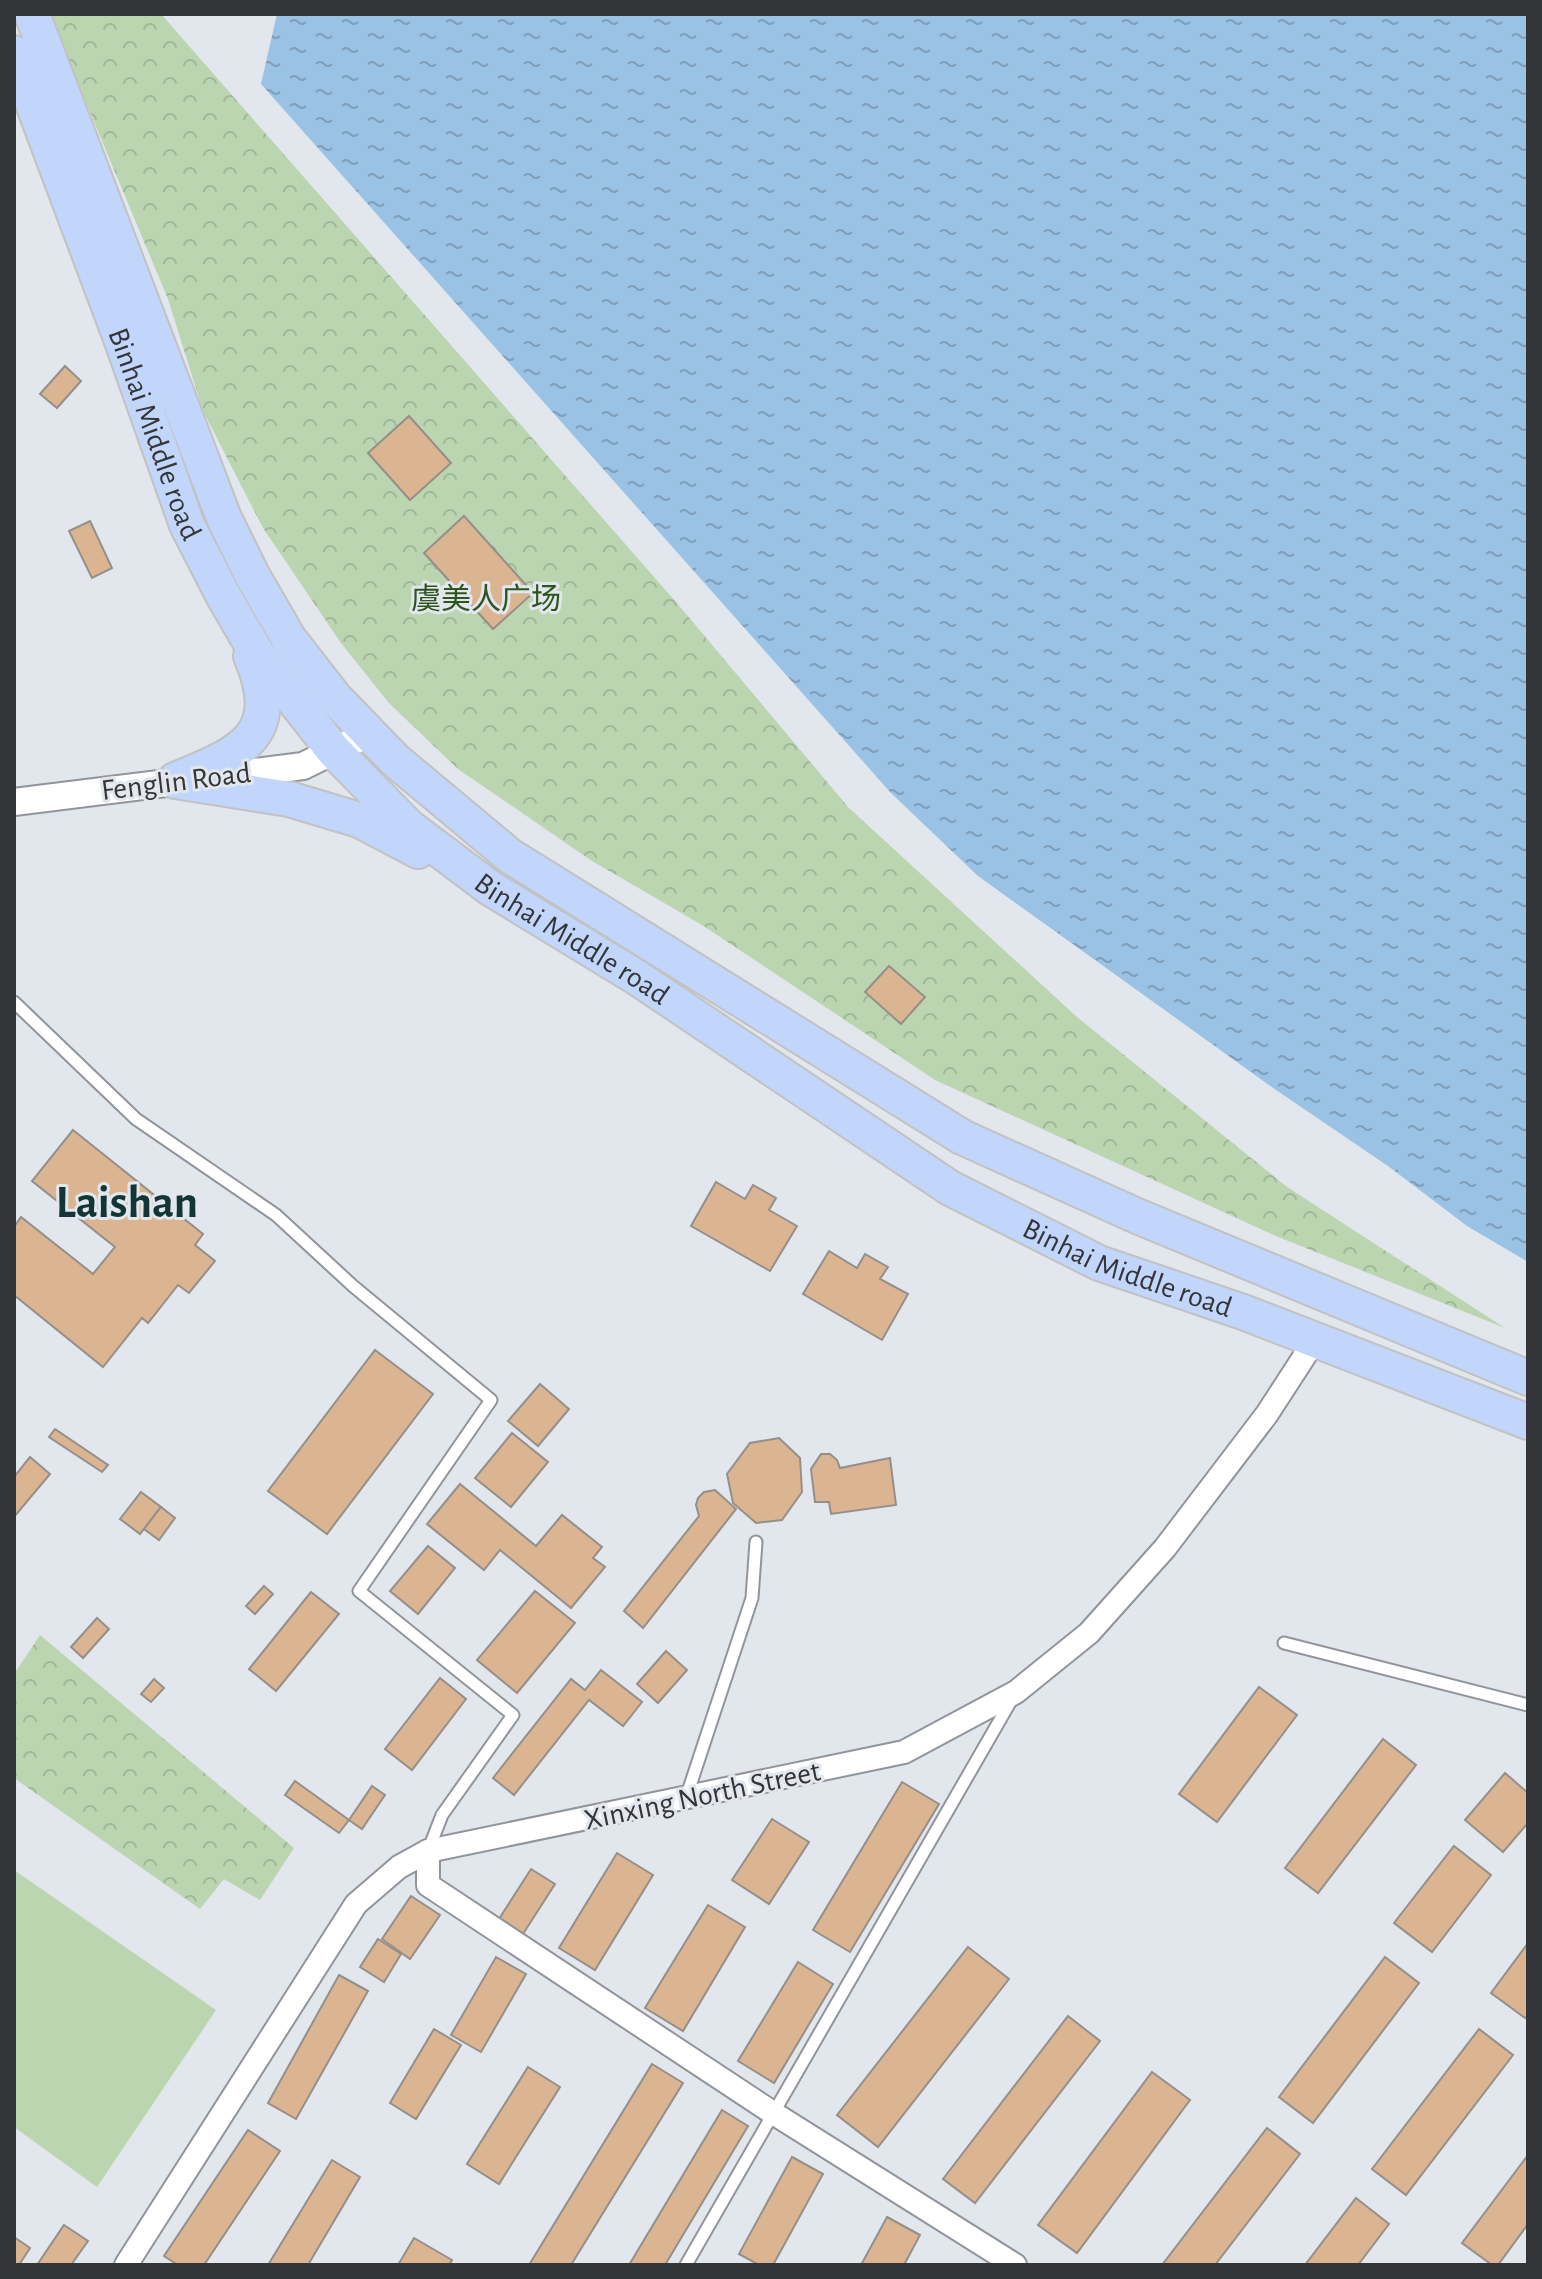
<svg xmlns="http://www.w3.org/2000/svg" width="1542" height="2279" font-family="'Alegreya Sans','Noto Sans SC',sans-serif">
<defs>
<pattern id="park-crowns" width="20" height="18" patternUnits="userSpaceOnUse" patternTransform="scale(2)"><rect width="20" height="18" fill="#bad5b0"/><path d="M2 6a3 3 0 1 1 6 0M12 15a3 3 0 1 1 6 0" fill="none" stroke="#a0b798"/></pattern>
<pattern id="water-ripples" width="26" height="14" patternUnits="userSpaceOnUse" patternTransform="scale(2)"><rect width="26" height="14" fill="#9ac2e4"/><path d="M2 4q2-2 4 0t4 0M15 11q2-2 4 0t4 0" fill="none" stroke="#7e9eba"/></pattern>
</defs>
<rect width="100%" height="100%" fill="#e2e6ed"/>
<polygon fill="#bad5b0" points="14,1870 216,2010 97,2187 14,2127"/>
<g fill="url(#park-crowns)">
<polygon points="49,14 161,14 676,602 849,808 1077,1017 1287,1187 1505,1328 1276,1236 935,1080 702,925 592,861 458,769 389,703 341,643 263,528 203,411 168,299"/>
<polygon points="40,1635 294,1848 260,1900 224,1879 200,1909 14,1778 14,1674"/>
</g>
<polygon fill="url(#water-ripples)" points="277,14 1528,14 1528,1262 1467,1226 1388,1166 1276,1090 978,876 891,793 261,84"/>
<g fill="#dbb591" stroke="#958f8a" stroke-width="2">
<polygon points="65,366 81,381 57,408 40,394"/>
<polygon points="409,416 451,463 410,500 368,453"/>
<polygon points="464,516 533,593 493,629 424,553"/>
<polygon points="90,521 112,568 92,578 69,531"/>
<polygon points="889,966 925,997 901,1024 865,992"/>
<polygon points="73,1130 203,1234 195,1245 215,1261 189,1293 178,1285 148,1323 142,1318 103,1367 14,1295 14,1227 21,1217 93,1274 115,1247 32,1181"/>
<polygon points="716,1182 745,1199 753,1185 776,1198 769,1210 797,1226 770,1271 691,1226"/>
<polygon points="829,1251 857,1268 865,1254 888,1267 880,1279 908,1294 882,1340 803,1294"/>
<polygon points="375,1350 433,1394 327,1534 268,1491"/>
<polygon points="540,1384 569,1409 538,1446 508,1421"/>
<polygon points="55,1429 108,1465 102,1472 49,1437"/>
<polygon points="512,1433 548,1462 511,1507 475,1478"/>
<polygon points="779,1438 800,1458 802,1492 782,1520 756,1523 733,1503 727,1474 750,1443"/>
<polygon points="821,1454 830,1454 837,1460 840,1468 890,1458 896,1505 831,1514 829,1502 815,1502 811,1469"/>
<polygon points="30,1457 50,1474 14,1517 14,1477"/>
<polygon points="460,1484 536,1546 562,1515 602,1547 593,1558 605,1567 571,1608 500,1550 484,1570 427,1524"/>
<polygon points="715,1490 736,1509 643,1628 624,1611 699,1516 696,1505 698,1498 704,1492"/>
<polygon points="141,1492 161,1507 140,1534 120,1519"/>
<polygon points="161,1507 175,1518 159,1540 144,1529"/>
<polygon points="428,1546 455,1568 418,1614 390,1591"/>
<polygon points="264,1586 273,1594 255,1614 246,1606"/>
<polygon points="535,1591 575,1623 517,1693 477,1660"/>
<polygon points="311,1592 339,1614 276,1691 249,1669"/>
<polygon points="97,1618 109,1629 83,1658 71,1647"/>
<polygon points="666,1651 687,1670 658,1703 637,1684"/>
<polygon points="601,1670 642,1702 623,1726 589,1700 514,1795 493,1778 571,1679 585,1690"/>
<polygon points="440,1678 466,1699 412,1770 385,1749"/>
<polygon points="154,1679 164,1688 151,1702 141,1694"/>
<polygon points="1259,1687 1297,1715 1217,1822 1179,1794"/>
<polygon points="1383,1739 1416,1765 1318,1893 1285,1868"/>
<polygon points="1505,1773 1528,1793 1528,1823 1503,1852 1465,1820"/>
<polygon points="295,1781 349,1820 339,1833 285,1795"/>
<polygon points="902,1782 939,1804 850,1952 813,1930"/>
<polygon points="372,1786 385,1795 362,1829 349,1820"/>
<polygon points="772,1819 809,1842 769,1904 732,1880"/>
<polygon points="1454,1846 1491,1875 1432,1952 1394,1923"/>
<polygon points="617,1853 653,1875 595,1970 559,1948"/>
<polygon points="531,1869 555,1884 523,1934 499,1919"/>
<polygon points="411,1896 440,1915 410,1959 382,1939"/>
<polygon points="708,1905 745,1927 683,2031 645,2008"/>
<polygon points="378,1939 401,1954 384,1982 360,1967"/>
<polygon points="1528,1943 1528,2015 1525,2018 1491,1993"/>
<polygon points="968,1947 1009,1979 878,2147 837,2115"/>
<polygon points="496,1957 526,1974 481,2052 451,2035"/>
<polygon points="1385,1957 1419,1983 1313,2123 1279,2097"/>
<polygon points="798,1962 833,1984 774,2083 738,2061"/>
<polygon points="339,1975 368,1991 296,2119 268,2103"/>
<polygon points="1068,2016 1100,2041 975,2203 943,2179"/>
<polygon points="434,2029 461,2045 416,2119 390,2103"/>
<polygon points="1479,2029 1513,2055 1406,2195 1372,2169"/>
<polygon points="652,2064 683,2083 571,2265 529,2265"/>
<polygon points="528,2067 560,2087 499,2184 467,2164"/>
<polygon points="1152,2072 1190,2100 1077,2253 1038,2225"/>
<polygon points="722,2110 748,2126 665,2265 629,2265"/>
<polygon points="1267,2128 1300,2154 1215,2265 1162,2265"/>
<polygon points="248,2130 280,2151 204,2265 178,2265 164,2256"/>
<polygon points="1528,2155 1528,2224 1498,2265 1492,2265 1462,2243"/>
<polygon points="792,2157 823,2174 773,2265 759,2265 739,2254"/>
<polygon points="332,2160 360,2177 308,2265 268,2265"/>
<polygon points="1356,2198 1389,2224 1358,2265 1305,2265"/>
<polygon points="887,2217 920,2235 904,2265 861,2265"/>
<polygon points="64,2225 88,2241 71,2265 37,2265"/>
<polygon points="14,2237 30,2248 19,2265 14,2265"/>
<polygon points="414,2238 452,2260 449,2265 398,2265"/>
</g>
<g fill="none" stroke-linecap="round" stroke-linejoin="round">
<defs>
<g id="service">
<polyline points="14,1002 136,1119 276,1215 353,1286 491,1400 359,1591 513,1715 442,1815 428,1851"/>
<polyline points="1284,1643 1528,1705"/>
<polyline points="686,1798 752,1598 756,1542"/>
<polyline points="686,2265 1012,1699"/>
</g>
<g id="minor">
<polyline points="428,1851 428,1885 773,2113 1015,2265"/>
<polyline points="126,2265 356,1904 399,1867 428,1851 904,1752 1016,1692 1089,1633 1165,1548 1267,1414 1315,1340"/>
</g>
<polyline id="tertiary" points="14,802 303,766 368,734"/>
<g id="primary">
<polyline points="32,14 224,518 252,575 289,639 335,698 395,760 510,856 962,1137 1137,1216 1528,1378"/>
<path id="s1" d="M14,53L122,341L187,525L224,597L256,652L334,751L409,827L490,888L636,977L950,1188L1099,1263L1243,1312L1528,1422"/>
<path d="M175,780C240,753 285,737 251,656"/>
<polyline points="175,781 289,799 359,820 418,851"/>
</g>
</defs>
<use href="#service" stroke="#91959b" stroke-width="15"/>
<use href="#minor" stroke="#91959b" stroke-width="26"/>
<use href="#tertiary" stroke="#91959b" stroke-width="30"/>
<use href="#primary" stroke="#c2c2c3" stroke-width="38"/>
<use href="#service" stroke="#fff" stroke-width="11"/>
<use href="#minor" stroke="#fff" stroke-width="22"/>
<use href="#tertiary" stroke="#fff" stroke-width="26"/>
<use href="#primary" stroke="#c2d5fa" stroke-width="34"/>
</g>
<g text-anchor="middle" stroke-width="6" stroke-linejoin="round" paint-order="stroke">
<g font-size="30" fill="#343538" stroke="#e2e6ed">
<text dy="10" stroke="none"><textPath href="#s1" startOffset="406">Binhai Middle road</textPath></text>
<text transform="translate(176 781) rotate(-7)" y="10">Fenglin Road</text>
<text dy="10" stroke="none"><textPath href="#s1" startOffset="1078">Binhai Middle road</textPath></text>
<text dy="10" stroke="none"><textPath href="#s1" startOffset="1726">Binhai Middle road</textPath></text>
<text transform="translate(702 1795) rotate(-12)" y="10">Xinxing North Street</text>
</g>
<g font-size="30" fill="#2e551e" stroke="#e2e6ed">
<text x="486" y="609">虞美人广场</text>
</g>
<g font-size="46" font-weight="bold" fill="#123536" stroke="#e2e6ed">
<text x="127" y="1217">Laishan</text>
</g>
</g>
<rect width="1542" height="2279" fill="none" stroke="#343538" stroke-width="32"/>
</svg>
